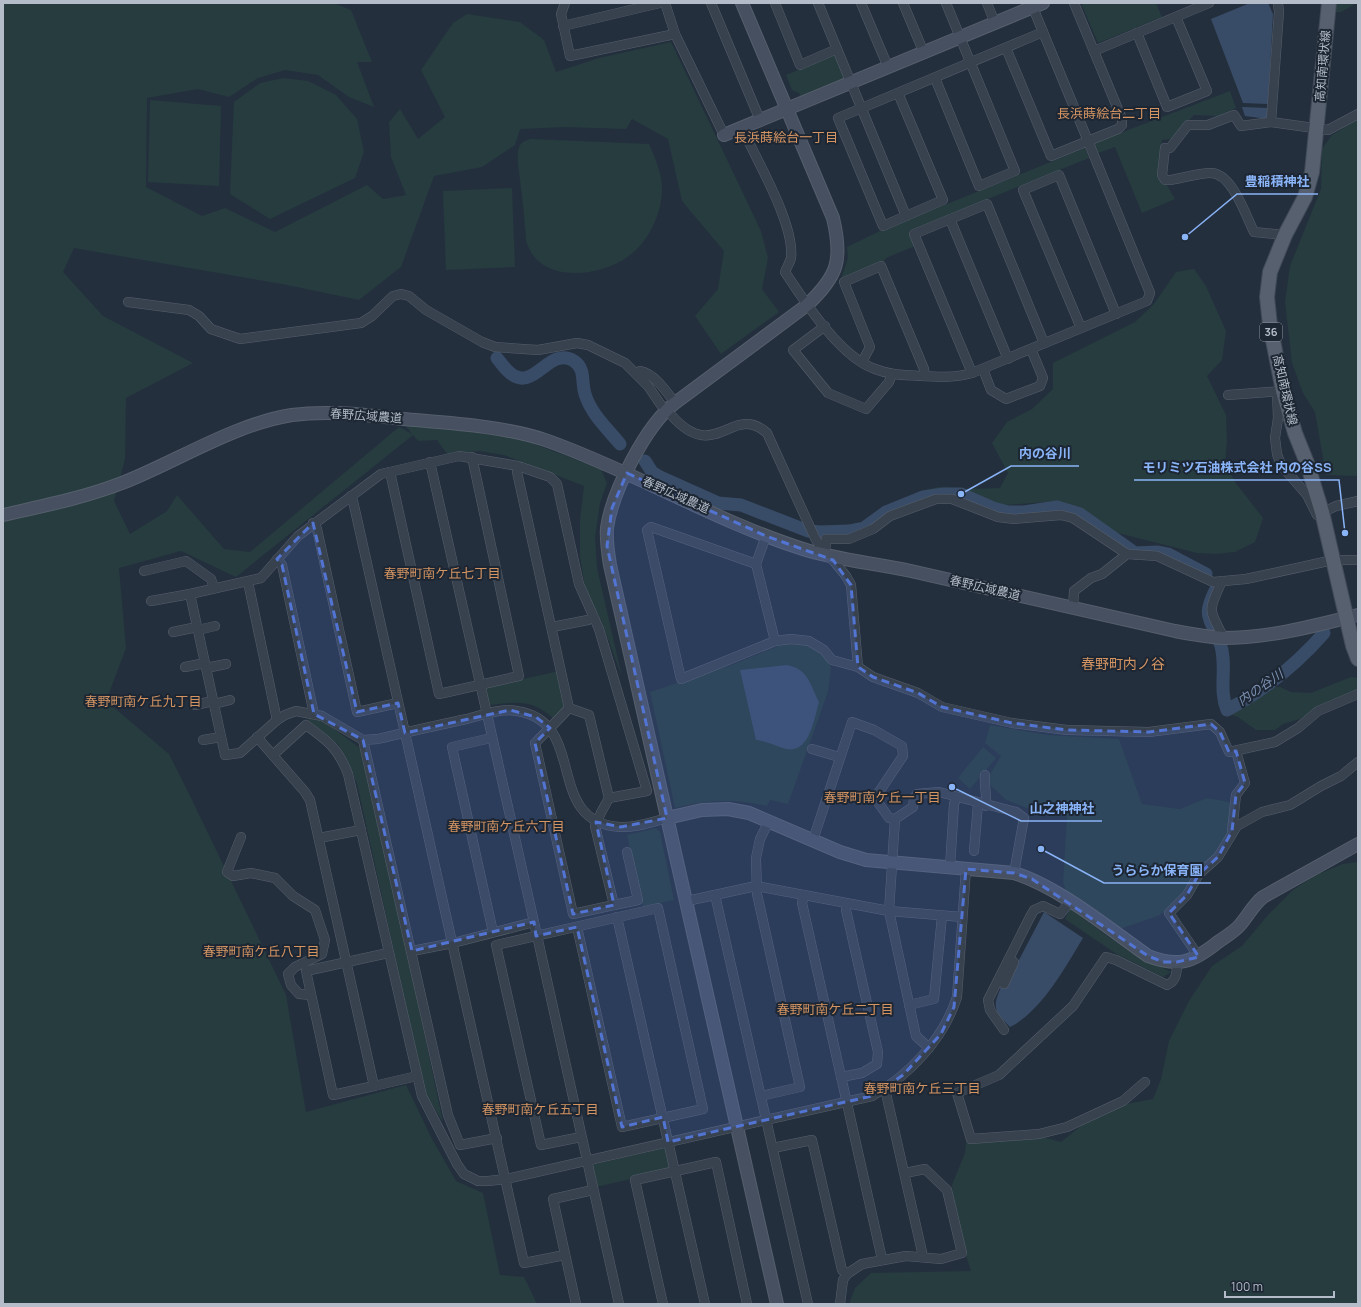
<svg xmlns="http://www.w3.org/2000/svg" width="1361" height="1307" font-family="Manrope,'Noto Sans JP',sans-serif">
<rect width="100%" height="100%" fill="#242f3e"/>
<g fill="#263c3f">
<polygon points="3,3 334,3 351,10 372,62 357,62 374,107 349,97 318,75 285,70 258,78 229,97 198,89 147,98 146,187 202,216 225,208 275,232 367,185 383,199 406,195 391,157 389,122 400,109 418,139 445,117 421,70 453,23 467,14 520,22 544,40 556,72 599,58 671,42 761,231 768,258 762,289 779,312 721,354 695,316 718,289 724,251 682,201 668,139 632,119 626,129 565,127 520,129 515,145 482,167 434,176 401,267 359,300 287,285 74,248 63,272 103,316 193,363 126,398 125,459 114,501 130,534 167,511 177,495 224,549 250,552 399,427 412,434 405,425 480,431 526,441 601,469 607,483 600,503 595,537 597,568 622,677 601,620 586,592 580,557 580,520 584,486 504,455 479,451 447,454 437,440 418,441 413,435 236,577 181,551 119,568 126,648 106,701 169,754 192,800 286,995 306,1112 406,1085 432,1139 456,1181 483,1193 500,1275 524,1277 537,1304 3,1304"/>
<polygon points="1081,3 1156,3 1162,17 1098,43"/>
<polygon points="1335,3 1357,3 1341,12 1335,12"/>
<polygon points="836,54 847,82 802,100 799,93 792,90 786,75"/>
<polygon points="284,78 308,81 336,95 357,119 364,152 355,178 270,219 230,194 234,102 260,83"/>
<polygon points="1230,91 1236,108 1219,116 1194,115 1171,139 1162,140 1159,172 1175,199 1142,213 1115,147 1098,153 1094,143"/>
<polygon points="150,100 221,106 219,186 148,182"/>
<polygon points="1358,119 1358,476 1326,475 1315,412 1303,393 1292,363 1285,302 1290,266 1321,189 1322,149 1332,135"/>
<path d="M531,139L649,144C656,160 663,176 662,193C660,218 647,244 626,258C600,276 543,284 528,246C525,241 526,233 525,228C524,212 522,196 520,180C519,170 514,148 523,142C525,140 529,140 531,139Z"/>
<polygon points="1085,148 1089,158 909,231 915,246 886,258 883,263 841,279 848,258 847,247 880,231"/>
<polygon points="512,188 515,267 446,270 443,191"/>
<polygon points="1194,269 1206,286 1226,331 1222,360 1207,376 1226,415 1227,441 1225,463 1235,482 1263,518 1255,542 1235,552 1216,554 1197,553 1102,529 1081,510 1059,501 993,506 955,501 922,503 917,492 938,487 968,489 1000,488 1008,473 992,443 1007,422 1032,409 1053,389 1053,363 1135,322 1154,304 1176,272"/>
<path d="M788,642L812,646L828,658L831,668L828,692L788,804L770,800L767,806C734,798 708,800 675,808L650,692L734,664Z"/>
<path d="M559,671L565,707L554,719C532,699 518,702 490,705L487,702L485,691L488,687Z"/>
<polygon points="1351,677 1358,678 1358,691 1349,697 1331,700 1317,710 1300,719 1283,724 1275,730 1256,730 1238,717 1226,713 1237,708 1256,692 1266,687 1280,687 1291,692 1311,693"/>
<polygon points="309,718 323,721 360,748 407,952 443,1122 425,1093 357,783 338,744 308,722"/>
<polygon points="990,725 1048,735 1119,739 1142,804 1180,809 1207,798 1235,803 1233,823 1221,849 1177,904 1158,916 1120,929 1068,897 1063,882 1067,817 1052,804 1027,808 1006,800 986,781 1001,756 985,743"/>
<polygon points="983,747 996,758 970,789 958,778"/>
<polygon points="656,828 660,832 674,900 643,907 627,835"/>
<polygon points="1358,862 1358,1304 849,1304 855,1288 871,1273 971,1271 956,1225 952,1185 965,1153 966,1142 1043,1137 1061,1142 1086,1122 1121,1105 1153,1099 1161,1079 1169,1041 1189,1001 1212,966 1242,946 1268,915 1293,890 1316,875 1343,864"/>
<polygon points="1070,909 1130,952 1171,972 1163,977 1118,955 1065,919"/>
<polygon points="665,1148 670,1170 596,1187 591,1165"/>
</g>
<g fill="#394c67">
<polygon points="1250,3 1268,3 1273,14 1268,104 1243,103 1211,19"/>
<polygon points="1242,107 1269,108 1268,119 1245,116"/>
<path d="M787,665C808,669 810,684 819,702C814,718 810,754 786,749C775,746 767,741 756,740L740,670Z"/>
<path d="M1044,912L1083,938C1066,966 1041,1012 1010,1027C994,1011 992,1008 1001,987H1005Z"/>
</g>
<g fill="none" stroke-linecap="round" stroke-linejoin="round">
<g stroke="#394c67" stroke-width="13">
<path d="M497,358C501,363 504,368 509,372C534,395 548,345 574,361C586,369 581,382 585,394C591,414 607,428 620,444"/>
<polyline points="645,461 652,472 660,477 718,503 741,505 808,531 821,532 849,531 864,528 886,512 923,497 944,494 961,494 993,508 1008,512 1024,512 1057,507 1080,514 1135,553 1158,552 1168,554 1206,574"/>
<path d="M1216,589C1206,609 1205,615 1217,634"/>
<path d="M1220,643C1228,665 1218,688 1227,710C1263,691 1297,664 1324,633"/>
</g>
<defs>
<g id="street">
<polyline points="565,3 561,14 570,56 675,34 724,135"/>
<polyline points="665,3 675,34"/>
<polyline points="711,3 760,120"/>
<polyline points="775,3 800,65 837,49"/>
<polyline points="818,3 906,216 943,200 898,93"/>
<polyline points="861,3 888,67"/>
<polyline points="903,3 924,53"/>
<polyline points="987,3 995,23"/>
<polyline points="1031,3 1088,141 1118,129 1122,125 1122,119 1074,3"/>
<polyline points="1278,3 1279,12 1271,122 1328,130 1358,114"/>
<polyline points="563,26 660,3"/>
<polyline points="1137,33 1167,107 1207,91 1176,17"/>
<polyline points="1094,51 1209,3"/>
<polyline points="935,78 979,186 1015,171 946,3"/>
<path d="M1271,122L1241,126L1234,115L1208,125H1188L1170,148H1165L1162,175L1165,180H1171C1184,178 1198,173 1211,173C1232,173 1246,216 1254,232L1285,235"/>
<path d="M742,128C756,159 795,224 791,258C790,262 787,267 785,272C805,302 840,357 875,369C890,375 905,375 920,376C938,377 955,378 972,373L1147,301L1150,293L1088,141L1051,156L1006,48"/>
<polyline points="906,216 883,226 838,118 1043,32"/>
<polyline points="950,219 1008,359"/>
<polyline points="128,302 189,310 199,316 211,329 240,339 361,323 372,316 393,296 401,294 409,296 426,310 482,342 495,347 538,350 577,343 588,345 625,363 648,386 661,405"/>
<polyline points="825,326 793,350 828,393 866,409 889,382 892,374"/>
<polyline points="1081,328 1023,190 1059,175 1116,314"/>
<polyline points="862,362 870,347 844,282 881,266 924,369 925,376"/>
<polyline points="983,369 991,390 1006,399 1040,386 1043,378 1031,349"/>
<path d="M636,373L640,371C655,374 666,391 675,403"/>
<polyline points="972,373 914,234 987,204 1044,343"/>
<polyline points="1277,392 1278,418 1275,438 1277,454 1281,465 1307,495 1317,515 1336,506 1358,501"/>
<polyline points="1228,395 1282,391"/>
<path d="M672,416C716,465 732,402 767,433L815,538L825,555L833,560L846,576L851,585L858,667L873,677L918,693L942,707L1012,723L1067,730L1149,732L1211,724L1220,732L1229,752L1275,742L1298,728L1318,711L1358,694"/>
<path d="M518,466L550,477L557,484L579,584L599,629L647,791L609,798C603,808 599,816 595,826L614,905L573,914L535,743C547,731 558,720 569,708L517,472L518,466L459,456L381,474L298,536L261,578L190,594L225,755L240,753L277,720L285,715L296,711L322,716L363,740L378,739C408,732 437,725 467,719C482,715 501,708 517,711C589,722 543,822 620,827C636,828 652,822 667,818"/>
<polyline points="390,472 439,694 519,676 472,457"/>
<polyline points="351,496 353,501 524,1263 565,1255"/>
<polyline points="313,523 317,529 357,712 398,703"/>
<polyline points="766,536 756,564 775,641"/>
<polyline points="825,555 826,539 849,539 873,529 890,516 936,499 952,499 998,517 1014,519 1061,515 1073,518 1127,554 1157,556 1213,582 1246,579 1333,560 1358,560"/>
<polyline points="277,559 282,565 314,714"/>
<polyline points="756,564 651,527 647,530 681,679 775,641 791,639 809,641 824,650 832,660 858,667"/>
<polyline points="144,571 186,561 211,579 214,588"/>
<path d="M1222,581C1208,612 1208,608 1224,638"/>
<polyline points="248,582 277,720"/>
<polyline points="151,601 190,594"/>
<polyline points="1073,608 1074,591 1091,578 1102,574 1127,554"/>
<polyline points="552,627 588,620 593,617"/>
<polyline points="198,630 215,626"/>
<polyline points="173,632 197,627"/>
<polyline points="185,667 205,663"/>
<polyline points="206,668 226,664"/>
<polyline points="214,704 230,700"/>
<polyline points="195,705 213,701"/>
<polyline points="569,708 589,715 609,798"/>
<polyline points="257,737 305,792 310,800 374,1086 417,1076"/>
<polyline points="491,738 452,747 493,932"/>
<polyline points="203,740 221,737"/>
<polyline points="363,740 448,1115 460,1145 497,1138"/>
<polyline points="812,749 839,757"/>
<path d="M273,755L306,725C328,741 338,748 348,774L422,1096L457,1164L464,1174L478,1181H488L506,1179L872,1096C910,1075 944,1038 957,997L966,869"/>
<path d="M985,775C984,786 987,795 986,806"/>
<polyline points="895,819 889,911 916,1036 929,1048"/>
<polyline points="1232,831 1236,795 1245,783 1236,751"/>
<polyline points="241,837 227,872 233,876 251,873 275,878 293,896 315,910 325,940 322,954 295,967 288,974 291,985 299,994 311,995"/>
<polyline points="319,838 361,830"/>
<polyline points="813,840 852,722 874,730 902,746 903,756 875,798 889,818 895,819 913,807 914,798 917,794 939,792 1016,812 1024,818 1014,873"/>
<polyline points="974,851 978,804"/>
<polyline points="950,867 954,804 957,797"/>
<polyline points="715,895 808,1304"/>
<polyline points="804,895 802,903 882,1259"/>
<polyline points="687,901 756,886 889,911 962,917"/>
<polyline points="614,905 638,900 627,852"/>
<polyline points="617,917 705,1304"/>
<polyline points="534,922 619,1304"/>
<polyline points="577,927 622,1127 703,1109 658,908 496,945 541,1145 581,1137"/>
<polyline points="412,951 453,943 534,922 430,462"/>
<polyline points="1199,957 1169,913 1187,895 1199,874 1218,857 1237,826 1262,812 1290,805 1321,786 1341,776 1358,762"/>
<polyline points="1004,984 1014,962"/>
<polyline points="909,1005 934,999 942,916"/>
<polyline points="1004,1030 990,1010 988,1000 1030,917 1034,910 1043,906 1060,914 1070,902"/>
<polyline points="841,1077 862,1073 877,1064 878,1052 846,910 846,904"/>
<path d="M1145,1082L1123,1101L1067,1127L1039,1134L971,1139L957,1093L999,1075L1073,1006L1106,957L1116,960L1167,985C1177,981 1177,971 1177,962"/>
<polyline points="374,1086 333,1095 306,971 388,953"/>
<polyline points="885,1089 922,1252 921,1257"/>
<polyline points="761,1096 800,1087 757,894 756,858 760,839 769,821"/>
<polyline points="773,1148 812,1140 842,1270 847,1274"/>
<polyline points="576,1304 553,1199 593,1190"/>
<polyline points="663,1304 635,1180 716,1162 747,1304"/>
<polyline points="840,1304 843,1280 847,1274 862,1264 906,1256 941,1259 962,1253 947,1190 925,1169 905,1173"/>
</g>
<g id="secondary">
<path d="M742,3L833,218C843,260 838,276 807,305L675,403C646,425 612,492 607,528C606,541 608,553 610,565L777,1304"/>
<polyline points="724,135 1043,3"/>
<path d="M3,515C43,506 83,498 122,483C176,462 234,424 292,415C329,410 366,415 403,419C448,423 505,426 548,441C635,472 715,521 803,549C837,560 875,563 911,571C999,591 1087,611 1175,631C1191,634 1207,637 1223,638C1269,638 1314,626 1358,615"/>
<path d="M667,818L702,810L728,809L749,813L840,852L866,860L1014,873C1059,887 1108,928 1148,956C1179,968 1193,962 1218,942C1225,937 1234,932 1240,925C1248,916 1253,905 1263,897L1358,844"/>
</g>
<polyline id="primary" points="1329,3 1312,172 1305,197 1285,235 1270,272 1267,297 1270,325 1283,391 1295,433 1307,463 1322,512 1353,646 1358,659"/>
</defs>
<use href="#street" stroke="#565f6c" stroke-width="10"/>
<use href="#secondary" stroke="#565f6c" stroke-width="14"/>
<use href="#primary" stroke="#414a57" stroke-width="16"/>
<use href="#street" stroke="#38414e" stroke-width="9"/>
<use href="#secondary" stroke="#465061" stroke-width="12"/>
<use href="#primary" stroke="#56606e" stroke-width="14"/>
</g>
<path fill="#5274d3" fill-opacity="0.2" stroke="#5274d3" stroke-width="3" stroke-dasharray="8 5" stroke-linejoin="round" d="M627,473L766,536L833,560L851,585L858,667L873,677L918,693L942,707L1012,723L1067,730L1149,732L1211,724L1220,732L1229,752L1236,751L1245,783L1236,795L1232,831L1218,857L1199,874L1187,895L1169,913L1199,957L1177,962H1163L1148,956L1032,879L1014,873L966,869L954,1007L941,1034L903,1075L872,1096L668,1142L663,1117L622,1127L577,927L536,936L534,922L412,951L363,740L314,714L282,565L277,559L313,523L357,712L398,703L405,733L510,710L536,717L550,728L535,743L573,914L614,905L596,822L621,827L667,818L607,546L612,508Z"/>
<g text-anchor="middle" stroke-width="4" stroke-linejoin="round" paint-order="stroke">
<rect fill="#1d2633" stroke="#878f9c" stroke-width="1" x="1260" y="323" width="22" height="18" rx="3"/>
<g font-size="11" font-weight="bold" fill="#b4bcc9">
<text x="1271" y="336">36</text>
</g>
<g font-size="12" fill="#b4bcc9" stroke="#1d2633">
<text transform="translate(1323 66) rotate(-85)" y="4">高知南環状線</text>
<text transform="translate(1285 390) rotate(77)" y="4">高知南環状線</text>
<text transform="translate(366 416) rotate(4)" y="4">春野広域農道</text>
<text transform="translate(676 495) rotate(24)" y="4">春野広域農道</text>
<text transform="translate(985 588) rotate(13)" y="4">春野広域農道</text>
</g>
<g font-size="13" fill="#d59563" stroke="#1d2633">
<text x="1109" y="118">長浜蒔絵台二丁目</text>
<text x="786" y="142">長浜蒔絵台一丁目</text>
<text x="442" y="578">春野町南ケ丘七丁目</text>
<text x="143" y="706">春野町南ケ丘九丁目</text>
<text x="882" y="802">春野町南ケ丘一丁目</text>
<text x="506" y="831">春野町南ケ丘六丁目</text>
<text x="261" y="956">春野町南ケ丘八丁目</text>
<text x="835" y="1014">春野町南ケ丘二丁目</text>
<text x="922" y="1093">春野町南ケ丘三丁目</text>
<text x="540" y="1114">春野町南ケ丘五丁目</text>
</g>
<g font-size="13" font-style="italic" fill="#7c92b1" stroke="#1d2633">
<text transform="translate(1260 687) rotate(-35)" y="5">内の谷川</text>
</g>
<g font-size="14" fill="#d59563" stroke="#1d2633">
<text x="1123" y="669">春野町内ノ谷</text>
</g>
</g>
<path fill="none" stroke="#8ab4f8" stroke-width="1.5" d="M1185 237L1237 194H1318M961 494L1011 466H1079M1345 533L1339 480H1134M952 787L1021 821H1102M1041 849L1104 883H1211"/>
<g fill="#8ab4f8" stroke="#1d2633" stroke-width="1.5">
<circle cx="1185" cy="237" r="4"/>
<circle cx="961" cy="494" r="4"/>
<circle cx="1345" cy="533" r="4"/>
<circle cx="952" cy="787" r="4"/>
<circle cx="1041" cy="849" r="4"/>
</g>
<g font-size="13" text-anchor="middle" font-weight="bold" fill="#8ab4f8" stroke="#1d2633" stroke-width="4" stroke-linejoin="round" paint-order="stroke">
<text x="1277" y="186">豊稲積神社</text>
<text x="1045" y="458">内の谷川</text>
<text x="1237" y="472">モリミツ石油株式会社 内の谷SS</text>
<text x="1062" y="813">山之神神社</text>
<text x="1157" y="875">うららか保育園</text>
</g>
<rect width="1361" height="1307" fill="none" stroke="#b4bcc9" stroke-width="8"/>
<path d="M1225 1291v6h109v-6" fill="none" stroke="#b4bcc9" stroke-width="2"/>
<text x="1231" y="1291" font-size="12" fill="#b4bcc9" stroke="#1d2633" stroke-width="3" paint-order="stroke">100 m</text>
</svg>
